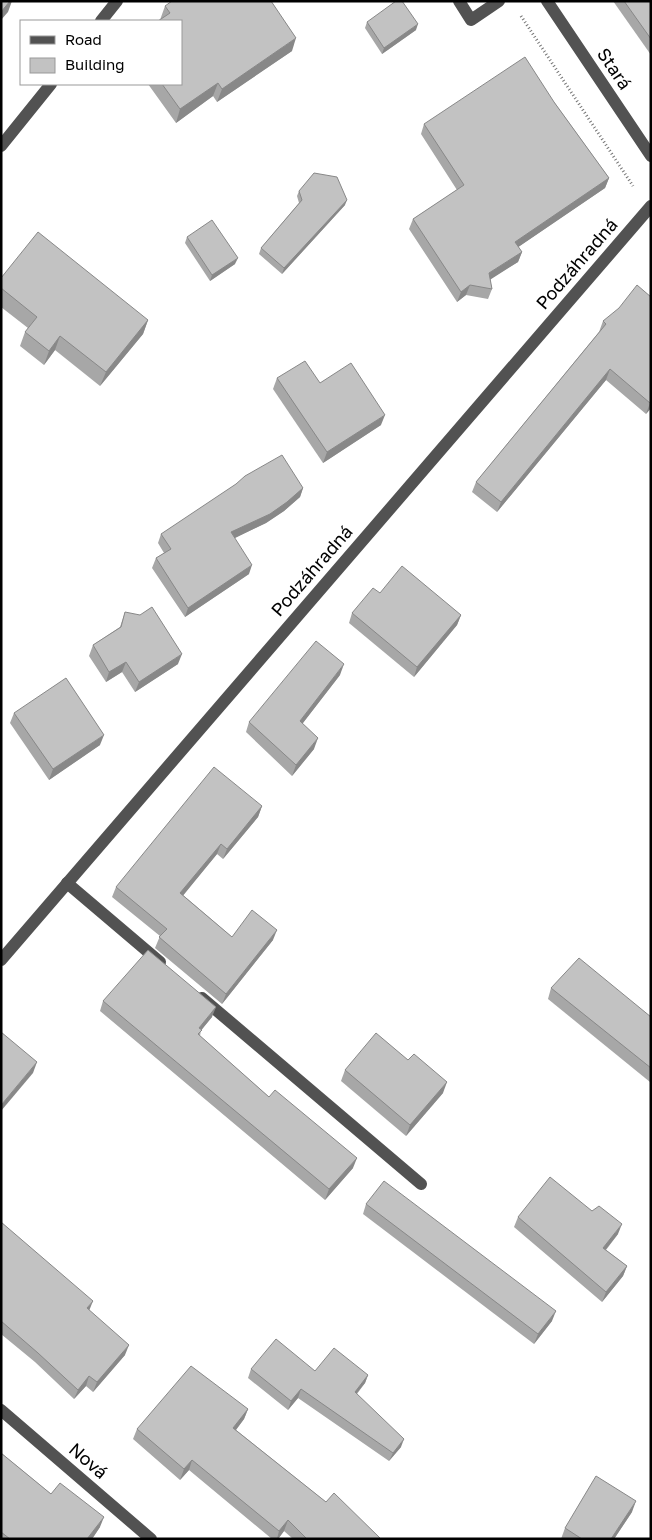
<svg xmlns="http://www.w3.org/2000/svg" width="652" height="1540" font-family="'Golos Text',sans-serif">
<rect width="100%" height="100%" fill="#fff"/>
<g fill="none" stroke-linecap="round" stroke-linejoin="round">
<polyline stroke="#747474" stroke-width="3" stroke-dasharray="1 2.5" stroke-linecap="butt" points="521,16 633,186"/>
<g stroke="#525252" stroke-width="12">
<polyline points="459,1 471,20 499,1"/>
<polyline points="547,1 651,156"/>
<polyline points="101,21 117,1"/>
<polyline points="1,146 51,84"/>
<polyline points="67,883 160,962"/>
<polyline points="1,960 651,206"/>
<polyline points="202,998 421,1184"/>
<polyline points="1,1410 151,1539"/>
</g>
</g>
<g fill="#a7a7a7">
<polygon points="613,1 651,1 651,55"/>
<polygon points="165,6 292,51 217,102 213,96 176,123 148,84 181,84 160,20"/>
<polygon points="367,22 416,30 382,54 365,28"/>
<polygon points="554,102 609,178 605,188 518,247 522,252 518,262 490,279 492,289 488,299 466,295 457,302 409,229 413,219 457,190 421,134 424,124"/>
<polygon points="299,191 345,205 282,274 259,254 261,248 299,203 297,196"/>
<polygon points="187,237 235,264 210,281 185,243"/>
<polygon points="1,278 148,320 143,334 100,386 55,350 44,365 20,346 25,332 28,328 1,307"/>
<polygon points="651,297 651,408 646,414 606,380 497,512 472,492 476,482 599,332 603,321"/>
<polygon points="277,378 320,383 381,425 323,463 273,389"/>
<polygon points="303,488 300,497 284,511 266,523 234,538 249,574 185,617 152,568 156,558 164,553 158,543 161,534"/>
<polygon points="380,593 461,615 457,625 414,677 349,623 352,613"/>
<polygon points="125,612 178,664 135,692 122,672 106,682 89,656 93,645 120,627"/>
<polygon points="340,675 302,724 314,749 292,776 246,732 249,722"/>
<polygon points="14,713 100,745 49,780 10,723"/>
<polygon points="262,806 258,817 223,859 217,854 183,895 232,937 273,940 222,1004 155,948 160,936 112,897 116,887"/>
<polygon points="551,988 651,1017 650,1082 548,999"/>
<polygon points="103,1001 212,1017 201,1030 200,1036 269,1097 353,1168 325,1200 100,1011"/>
<polygon points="345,1070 443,1093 406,1136 341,1081"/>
<polygon points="366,1204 552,1321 534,1344 363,1214"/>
<polygon points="518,1217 618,1234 606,1250 627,1266 623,1276 602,1302 514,1227"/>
<polygon points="1,1222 89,1310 125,1355 93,1392 86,1386 74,1399 35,1362 1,1334"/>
<polygon points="251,1369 315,1371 368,1375 365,1383 357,1394 401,1447 389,1461 298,1398 288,1410 248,1378"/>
<polygon points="248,1409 244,1419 236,1430 326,1502 381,1539 293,1539 284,1531 278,1539 272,1539 189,1470 180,1480 133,1439 137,1429"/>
<polygon points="1,1453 51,1494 100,1527 92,1539 1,1539"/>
<polygon points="632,1512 614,1539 561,1539 565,1528"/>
</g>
<g fill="#888">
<polygon points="8,1 12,1 8,12 1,20 1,12"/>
<polygon points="418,24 416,30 382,54 384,48"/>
<polygon points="296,38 292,51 217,102 222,89"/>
<polygon points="218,83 213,96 176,123 180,109"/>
<polygon points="609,178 605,188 511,252 515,242"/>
<polygon points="347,200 345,205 282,274 284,268"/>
<polygon points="522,252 518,262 485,283 489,273"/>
<polygon points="238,258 235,264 210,281 212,275"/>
<polygon points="470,285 466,295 457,302 461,292"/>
<polygon points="148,320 143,334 100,386 106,372"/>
<polygon points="60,336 55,350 44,365 49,351"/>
<polygon points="610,369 606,380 497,512 501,502"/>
<polygon points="651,402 651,408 646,414 650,403"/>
<polygon points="385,415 381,425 323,463 327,452"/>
<polygon points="303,488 300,497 284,511 266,523 227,542 231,532"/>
<polygon points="252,565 249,574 185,617 188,608"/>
<polygon points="461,615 457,625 414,677 417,667"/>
<polygon points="182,654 178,664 135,692 139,682"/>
<polygon points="126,662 122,672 106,682 109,672"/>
<polygon points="344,664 340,675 296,732 300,721"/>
<polygon points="104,735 100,745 49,780 53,769"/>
<polygon points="318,738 314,749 292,776 296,765"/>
<polygon points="262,806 258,817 223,859 227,849"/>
<polygon points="221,844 217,854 177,903 180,893"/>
<polygon points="277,930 273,940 222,1004 226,994"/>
<polygon points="216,1007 212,1017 195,1038 199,1028"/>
<polygon points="37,1062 33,1073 1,1111 2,1104"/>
<polygon points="447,1082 443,1093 406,1136 410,1125"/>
<polygon points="357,1158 353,1168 325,1200 329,1189"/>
<polygon points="622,1224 618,1234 599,1258 603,1248"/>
<polygon points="627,1266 623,1276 602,1302 606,1292"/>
<polygon points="93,1301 89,1311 87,1308"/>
<polygon points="556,1311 552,1321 534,1344 538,1334"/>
<polygon points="129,1345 125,1355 93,1392 97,1382"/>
<polygon points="368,1375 365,1383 351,1400 355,1392"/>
<polygon points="89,1376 86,1386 74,1399 78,1390"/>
<polygon points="301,1389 298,1398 288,1410 291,1401"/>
<polygon points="248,1409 244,1419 229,1439 233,1428"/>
<polygon points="404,1439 401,1447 389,1461 393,1453"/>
<polygon points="192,1460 189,1470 180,1480 184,1469"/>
<polygon points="636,1501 632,1512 614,1539 611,1539"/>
<polygon points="104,1517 100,1527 92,1539 87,1539"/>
<polygon points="288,1520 284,1531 278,1539 277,1539 279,1531"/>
</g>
<g fill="#c2c2c2" stroke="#888">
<polygon points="1,1 10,1 1,12"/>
<polygon points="172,1 271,1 296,38 222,89 218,83 180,109 162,84 181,84 181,21 158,21 170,13 165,6"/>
<polygon points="396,1 402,1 418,24 384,48 367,22"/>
<polygon points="624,1 651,1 651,39"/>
<polygon points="525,57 554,102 609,178 515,242 522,252 489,273 492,289 470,285 461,292 413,219 464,185 424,124"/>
<polygon points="314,173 337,177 347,200 284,268 261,248 302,200 299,191"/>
<polygon points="212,220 238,258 212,275 187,237"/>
<polygon points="38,232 148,320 106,372 60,336 49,351 25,332 37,317 1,288 1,278"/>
<polygon points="637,285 651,297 651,402 650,403 610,369 501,502 476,482 606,324 603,321 619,308"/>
<polygon points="305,361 320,383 351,363 385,415 327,452 277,378"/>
<polygon points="282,455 303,488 287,502 270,514 231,532 252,565 188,608 156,558 171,549 161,534 236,484 245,476"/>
<polygon points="402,566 461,615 417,667 352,613 373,588 380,593"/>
<polygon points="152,607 182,654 139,682 126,662 109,672 93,645 121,627 125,612 140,615"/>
<polygon points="316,641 344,664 300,721 318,738 296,765 249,722"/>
<polygon points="66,678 104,735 53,769 14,713"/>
<polygon points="214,767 262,806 227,849 221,844 180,893 232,937 252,910 277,930 226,994 159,937 167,929 116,887"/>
<polygon points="148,950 216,1007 199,1028 202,1030 198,1034 269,1097 275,1090 357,1158 329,1189 103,1001"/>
<polygon points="579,958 651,1017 651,1068 551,988"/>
<polygon points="1,1032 37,1062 2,1104 1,1104"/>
<polygon points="376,1033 408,1060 414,1054 447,1082 410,1125 345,1070"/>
<polygon points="550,1177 592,1211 599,1206 622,1224 603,1248 627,1266 606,1292 518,1217"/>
<polygon points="384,1181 556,1311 538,1334 366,1204"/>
<polygon points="1,1222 93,1301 87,1308 129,1345 97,1382 89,1376 78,1390 38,1353 1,1321"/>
<polygon points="276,1339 315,1371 334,1348 368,1375 355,1392 404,1439 393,1453 301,1389 291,1401 251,1369"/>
<polygon points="191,1366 248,1409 233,1428 326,1502 334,1493 381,1539 307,1539 288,1520 279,1531 192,1460 184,1469 137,1429"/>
<polygon points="1,1453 51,1494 60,1483 104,1517 87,1539 10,1539 1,1532"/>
<polygon points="596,1476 636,1501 611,1539 582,1539 565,1528"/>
</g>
<g text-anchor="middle" stroke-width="5" stroke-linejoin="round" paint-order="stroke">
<g font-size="18" fill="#000" stroke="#fff">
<text transform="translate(614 69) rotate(56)" y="6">Stará</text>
<text transform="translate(577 264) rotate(-49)" y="6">Podzáhradná</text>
<text transform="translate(312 571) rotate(-49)" y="6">Podzáhradná</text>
<text transform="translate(88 1461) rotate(41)" y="6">Nová</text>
</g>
</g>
<rect width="652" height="1540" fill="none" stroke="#000000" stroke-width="5"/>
<rect x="20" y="20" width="162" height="65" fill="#ffffff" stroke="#999999"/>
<rect x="30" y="36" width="25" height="8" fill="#525252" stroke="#999999"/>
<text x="65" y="45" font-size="15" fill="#000000">Road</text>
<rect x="30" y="58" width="25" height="15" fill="#c2c2c2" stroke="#999999"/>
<text x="65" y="70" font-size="15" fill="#000000">Building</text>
</svg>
